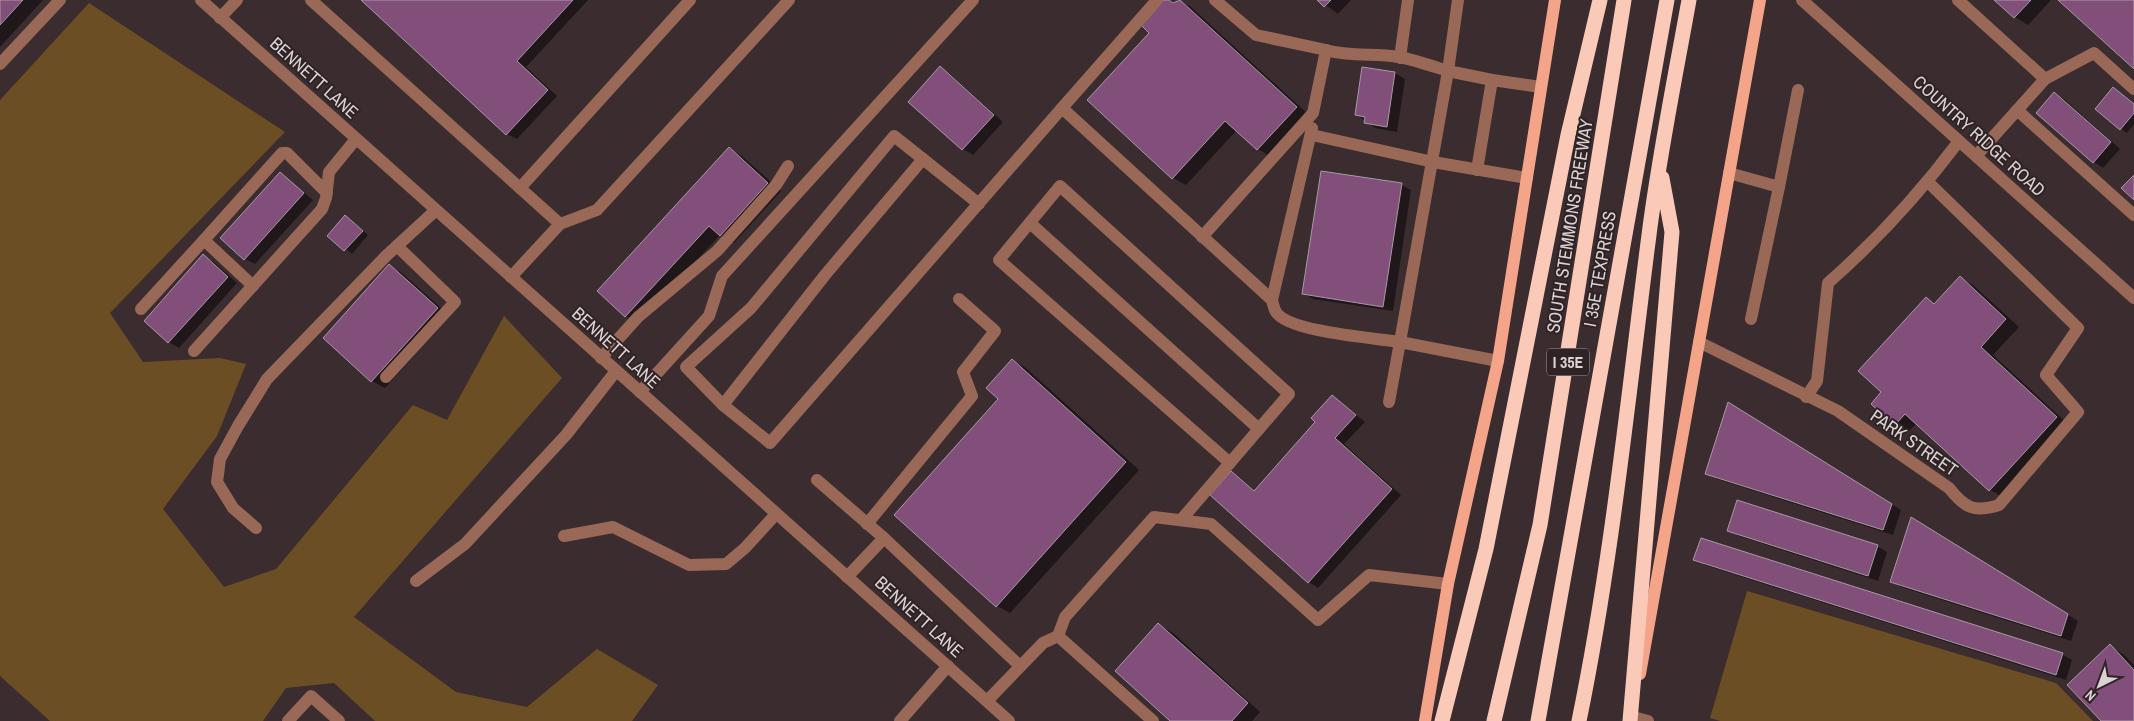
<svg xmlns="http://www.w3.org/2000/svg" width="2134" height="721" font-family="'Archivo Narrow',sans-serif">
<rect width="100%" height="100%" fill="#3a2c2f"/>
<g fill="#6c4e25">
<polygon points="89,3 285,132 110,313 143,362 220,358 246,364 217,436 163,509 224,587 276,569 413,405 447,420 504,316 562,378 354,617 456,692 527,707 597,649 658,685 632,721 375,721 334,683 286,688 263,721 50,721 0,676 0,100"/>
<polygon points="1747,591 2056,683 2093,721 1720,721 1710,718"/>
</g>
<g fill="#0007">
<polygon points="0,0 43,0 0,47"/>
<polygon points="362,0 588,0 526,67 557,96 517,139 507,134"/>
<polygon points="1162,0 1170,0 1175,3 1178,0 1191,7 1309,115 1271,157 1258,149 1237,130 1186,185 1173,178 1151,32"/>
<polygon points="1319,0 1351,0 1338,14"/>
<polygon points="1996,0 2051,0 2028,25 2015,17"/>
<polygon points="940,68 950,74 1003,122 973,155 963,149 910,102"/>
<polygon points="1363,68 1395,73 1405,79 1397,132 1375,128 1356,114"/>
<polygon points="2113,89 2134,104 2134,124 2127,133 2121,129"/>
<polygon points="2054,94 2064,99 2120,149 2103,168 2094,162 2037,113"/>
<polygon points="729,149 742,156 781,191 734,243 720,235 639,323 626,316"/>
<polygon points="280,173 313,200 255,264 245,259"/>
<polygon points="1401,185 1411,190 1393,311 1313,299 1303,293"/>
<polygon points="346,217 368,235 352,254 329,235"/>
<polygon points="204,256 214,262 237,283 179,348 169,342 145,320"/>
<polygon points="389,266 402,273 450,316 385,388 372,381"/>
<polygon points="1960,278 1973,285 2019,327 1993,355 2069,425 2003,497 1990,490 1917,423 1908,432 1895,425 1883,392 1926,299 1936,304"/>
<polygon points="1012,360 1026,368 1139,470 1010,613 997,606 999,399"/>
<polygon points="1332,396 1365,422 1344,444 1401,495 1318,588 1309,582 1232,473 1255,491 1317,422"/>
<polygon points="1738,409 1901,510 1893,535 1717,479 1707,473"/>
<polygon points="1921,524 2078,621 2071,641 1901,587 1891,581"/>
<polygon points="1729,531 1877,546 1887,552 1878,581 1739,536"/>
<polygon points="1695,559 2062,654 2072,660 2066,680 1705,565"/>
<polygon points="1158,625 1172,632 1260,712 1252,721 1172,721"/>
<polygon points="2110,646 2123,654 2134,665 2134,721 2103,721"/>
</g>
<g fill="#824f7a" stroke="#a69aa4">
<polygon points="0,0 23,0 0,25"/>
<polygon points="361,0 573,0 517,61 548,90 506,135"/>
<polygon points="1160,0 1169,0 1173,3 1180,0 1297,107 1257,150 1225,121 1172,179 1087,100 1149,33 1139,23"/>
<polygon points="1317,0 1331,0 1324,7"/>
<polygon points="1994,0 2031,0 2014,18"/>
<polygon points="2058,0 2134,0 2134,69"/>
<polygon points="940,66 994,115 962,150 908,102"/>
<polygon points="1362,67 1395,72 1387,127 1364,123 1365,117 1355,115"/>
<polygon points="2113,87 2134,104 2134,113 2120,130 2095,109"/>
<polygon points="2054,92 2111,142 2093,163 2036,113"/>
<polygon points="729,147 768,183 720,236 709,226 625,317 597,291"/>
<polygon points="1321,171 1402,183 1383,307 1302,294"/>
<polygon points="280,172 304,193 244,260 220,238"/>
<polygon points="2134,175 2134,200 2121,188"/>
<polygon points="345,215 363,231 344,251 327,236"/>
<polygon points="203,254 228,277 168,343 144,321"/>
<polygon points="389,264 438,308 371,382 323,338"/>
<polygon points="1960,276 2006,319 1981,347 2057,417 1989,491 1905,414 1894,426 1871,404 1881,392 1858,371 1926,297 1934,304"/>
<polygon points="1012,359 1126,462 996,607 894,515 998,399 986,388"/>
<polygon points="1332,395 1356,415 1335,438 1392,489 1308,583 1210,495 1231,471 1254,491 1315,422 1311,418"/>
<polygon points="1728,402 1892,504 1883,530 1705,474"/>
<polygon points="1737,500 1878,545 1868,576 1727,531"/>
<polygon points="1911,517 2068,614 2061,636 1890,582"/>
<polygon points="1701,538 2063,653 2056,675 1693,560"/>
<polygon points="1158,623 1248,703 1232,721 1170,721 1115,671"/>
<polygon points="2110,644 2134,670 2134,721 2101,721 2067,685"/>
</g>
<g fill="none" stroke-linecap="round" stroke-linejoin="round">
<g stroke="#996857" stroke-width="12">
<polyline points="201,0 1009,721"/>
<polyline points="311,0 560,224"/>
<polyline points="1458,0 1448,71 1492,80"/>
<polyline points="1802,0 2134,298"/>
<polyline points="1958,0 2045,79 1976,156"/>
<polyline points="220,18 237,0"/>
<polyline points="1400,58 1408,0"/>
<polyline points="0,64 60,0"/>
<polyline points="2045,79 2094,53 2134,89"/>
<polyline points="1062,108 1157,0"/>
<polyline points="2017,110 2134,215"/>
<polyline points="1312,135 1433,162 1527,178"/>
<polyline points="1477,170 1492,80 1541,87"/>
<polyline points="1729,173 1779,187 1798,90"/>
<polyline points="520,188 690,0"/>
<path d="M979,204L923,159L825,275L723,405L770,443L1062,108L1272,300C1273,304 1274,309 1276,312C1288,332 1375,338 1400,342L1448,71C1432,66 1415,60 1399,57C1375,53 1350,57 1326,50"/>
<polyline points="1030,223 1259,429"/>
<polyline points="1202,237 1313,113 1326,50 1256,35 1215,0"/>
<polyline points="511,277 560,224 597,210 789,0"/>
<polyline points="253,286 204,240 282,153 287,153 327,193"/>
<polyline points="1272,300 1312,128"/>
<polyline points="141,309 204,240"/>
<polyline points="1751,319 1779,187"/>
<path d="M1699,342L1838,411L1949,488C1965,508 1974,513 1999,505L2078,412L2046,375L2078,328L1928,182"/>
<polyline points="194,351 322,209 326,198 329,172 356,139"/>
<polyline points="601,358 638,317 717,251 776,185 788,166"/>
<polyline points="386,377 455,302 397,246"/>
<polyline points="640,392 709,316 722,276 973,0"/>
<path d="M1806,397L1817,381L1828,283C1877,240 1920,193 1959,141"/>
<polyline points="1389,402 1400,342 1498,361"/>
<polyline points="723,405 686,367 751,308 894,136 923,159"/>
<polyline points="817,480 884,538 1020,666"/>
<path d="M1181,520C1217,478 1253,436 1289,394L1060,186L999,260L1230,463"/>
<polyline points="867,524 972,396 963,372 995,331 959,299"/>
<polyline points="256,528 233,508 217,482 220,459 238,426 267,379 386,256 436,210"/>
<polyline points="564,536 613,527 689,565 726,564 745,548 776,514"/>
<polyline points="847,577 884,538"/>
<polyline points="416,581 465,544 566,435 616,371"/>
<polyline points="1058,636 1065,617 1154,517 1211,524 1318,620 1369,575 1448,584"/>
<polyline points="987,701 1043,643 1058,636 1153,721"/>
<polyline points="1633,717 1648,721"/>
<polyline points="288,721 311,696 339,721"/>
<polyline points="900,721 948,666"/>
</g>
<g stroke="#f4a488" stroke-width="12">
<polyline points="1640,674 1760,0"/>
<polyline points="1425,721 1448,584 1498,361 1555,0"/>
</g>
<g stroke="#fac9b8" stroke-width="15">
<polyline points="1442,721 1486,549 1568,135 1600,0"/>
<polyline points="1494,721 1540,525 1624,0"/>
<polyline points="1538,721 1667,0"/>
<path d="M1579,721C1612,560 1628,397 1649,235C1659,156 1675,78 1689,0"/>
<polyline points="1630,721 1672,232 1662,178"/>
</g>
</g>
<g text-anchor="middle" stroke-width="4" stroke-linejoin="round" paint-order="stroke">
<rect fill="#2f2325" stroke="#a79e9f" stroke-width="1" x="1547" y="348.5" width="42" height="27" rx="4"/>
<g font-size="16" font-weight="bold" fill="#dbd2d3">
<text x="1568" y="368">I 35E</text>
</g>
<g font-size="18" fill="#dbd2d3" stroke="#2f2325">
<text transform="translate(314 78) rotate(42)" y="6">BENNETT LANE</text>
<text transform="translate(1979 136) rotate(42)" y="6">COUNTRY RIDGE ROAD</text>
<text transform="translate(1570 226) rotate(-81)" y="6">SOUTH STEMMONS FREEWAY</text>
<text transform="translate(1600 269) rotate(-80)" y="6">I 35E TEXPRESS</text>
<text transform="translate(616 348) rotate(42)" y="6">BENNETT LANE</text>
<text transform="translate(1914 443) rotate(35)" y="6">PARK STREET</text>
<text transform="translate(919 617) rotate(42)" y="6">BENNETT LANE</text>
</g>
</g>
<g transform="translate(2099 686) rotate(222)" stroke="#2f2325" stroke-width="4" paint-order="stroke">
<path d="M0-4L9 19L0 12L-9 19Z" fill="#dbd2d3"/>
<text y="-8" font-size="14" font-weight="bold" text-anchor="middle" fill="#dbd2d3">N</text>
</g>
</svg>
